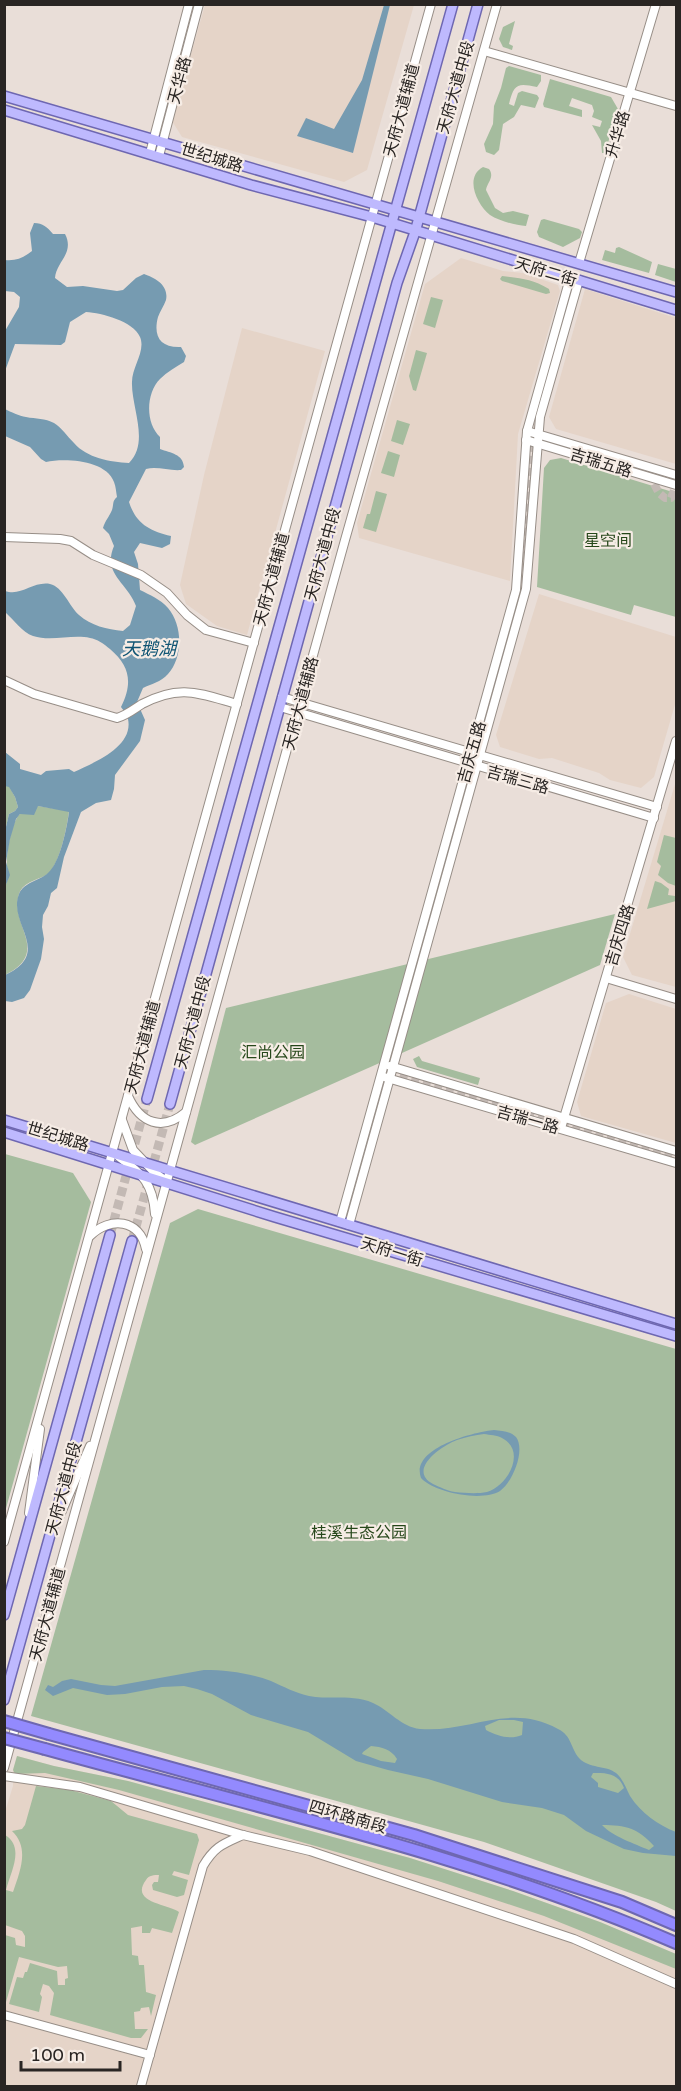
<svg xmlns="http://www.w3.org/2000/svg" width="681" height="2091" font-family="'Varela Round','Noto Sans SC',sans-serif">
<rect width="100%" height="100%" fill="#e9ded8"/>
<g fill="#e5d4c8">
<polygon points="205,5 414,5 367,170 344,182 182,137 172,121"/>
<polygon points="461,258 503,271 523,273 558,285 560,291 518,434 510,581 359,538 357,523 425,284"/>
<polygon points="585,289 676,318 676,464 556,429 549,417"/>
<polygon points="242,328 325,351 247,635 217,626 186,604 180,585 204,475"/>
<polygon points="539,594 676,637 676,701 654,777 641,788 610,780 599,773 552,758 539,759 500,747 496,735"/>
<polygon points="676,781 676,987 632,975 623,957"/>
<polygon points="629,994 676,1009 676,1143 581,1116 577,1102 606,1003"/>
<polygon points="17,1756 54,1766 128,1781 410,1858 513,1891 600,1922 676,1954 676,2086 5,2086 4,1815 13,1786 13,1770"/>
</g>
<g fill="#a5bc9e">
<polygon points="515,21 509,44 513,46 512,50 503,47 499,39 503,27"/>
<path d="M509,66L541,75V81L537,87C518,83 514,83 509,104L514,106L518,93L522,91L537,95L539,98L535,108L521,105L514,117L503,124L499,150L494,155L486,152L484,144L493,124L494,106L501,88L506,68Z"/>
<polygon points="550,79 611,97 618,109 605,153 602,153 601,141 592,125 600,127 602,121 592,117 594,111 592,105 572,98 569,106 582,110 582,117 544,107 543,104"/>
<path d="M483,167L489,169C495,177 487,183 486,190L495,208L503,213L513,211L529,215L526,226C515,225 499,221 490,215C477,205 464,177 483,167Z"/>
<polygon points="544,219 579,229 582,232 580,238 563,247 539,237 537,232 541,220"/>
<polygon points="619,247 652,262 649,273 602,260 605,250 615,253 616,248"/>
<polygon points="658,264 676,269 676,282 655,275"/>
<path d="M502,276C523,279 532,279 549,289L550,293L546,294L502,281L500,279Z"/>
<polygon points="431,297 443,300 435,328 423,324"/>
<polygon points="416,350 427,353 416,391 413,390 409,376"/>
<polygon points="397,420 410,424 403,445 391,441"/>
<polygon points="388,451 400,455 394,477 381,473"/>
<polygon points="561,458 676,493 676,617 634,605 631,615 537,587 544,468 550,460"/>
<polygon points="376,491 387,494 376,532 363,528 367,514 370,514"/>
<polygon points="5,786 9,786 15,797 18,807 15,811 9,814 5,831"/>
<path d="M38,806L69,811C67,827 60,862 49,873C40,880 23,881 19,894C9,925 52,952 5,975V887C12,870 6,875 7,860C7,849 12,821 20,814C24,810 32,808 38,806Z"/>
<polygon points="664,835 676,838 676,886 668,883 658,875 661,866 657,862"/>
<polygon points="655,881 661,883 669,889 668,895 675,896 676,892 676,901 647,909"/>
<polygon points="615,914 600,965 195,1145 191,1142 226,1008"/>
<polygon points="419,1056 422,1061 480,1078 478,1085 417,1067 413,1059"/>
<polygon points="5,1154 73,1173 91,1202 5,1512"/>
<polygon points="198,1209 676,1349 676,1911 656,1902 484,1842 31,1716 170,1223"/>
<polygon points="17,1756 54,1766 128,1781 410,1858 513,1891 600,1922 676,1954 676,1969 544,1916 438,1881 119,1790 45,1773 15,1774 13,1770"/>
<path d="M36,1786L70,1790L111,1801L128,1815L197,1834L199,1840L189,1875L174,1871L172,1875L188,1880L184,1895L177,1897L153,1890L152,1885L154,1882H158L159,1875C154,1875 149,1875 146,1880C129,1903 169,1904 179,1912L172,1933L152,1928L150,1933H142V1926L131,1928L132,1955L138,1956L139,1965H144L146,1992L156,1995L151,2016L149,2007L141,2008L140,2011L134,2012L135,2029H148L141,2038H131L50,2015L54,1993L49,1986L43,1984L40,1994L42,1997L39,2012L9,2004L17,1977L23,1978L25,1972H27L30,1963L57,1971L58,1985H65V1979L68,1978L67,1966L58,1967L19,1957L6,2002H5V1935L15,1938L16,1945L25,1947V1936L22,1931L5,1925V1835C25,1847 11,1871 6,1890L13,1892C20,1871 30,1848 12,1831L22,1829L25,1825Z"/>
</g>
<g fill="#769bb1" fill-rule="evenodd">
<polygon points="384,5 390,5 353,153 297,136 306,118 334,129 362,80"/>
<path d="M34,223C43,223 47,227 53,234H65C75,253 56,262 55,278L67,287L83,286L117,291L123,290L136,278L144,274C155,278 169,285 166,300C164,306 160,311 158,317C153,336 160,348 181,347L186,356L184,362C176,367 167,372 160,379C146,393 145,423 160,437V449C171,453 183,454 184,467L181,470C169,471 157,466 146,469L129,502C136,524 150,531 171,536L170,544L162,548L140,543L134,552L138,564L140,590C150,595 160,599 168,608C183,626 183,657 168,674C161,682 151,684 143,688L137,702L145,720L140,741L115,775L114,789L111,800L96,803L81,812L64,857L57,888L51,893L48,906L43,915L42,927L44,939L41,959L30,990L24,998L12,1002L5,1001V975C54,952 7,924 19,894C24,882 39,881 48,873C60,863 67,827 69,812L38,806L34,815L20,814L16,819L10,839L6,862L10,875L5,887V831L9,814L15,811L18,807L15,797L9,787L5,786V752L20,764V769L41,775L46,771L69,769L74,772C93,763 134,747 128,719C128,715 123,710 121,707C133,683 130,666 110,649C104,644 97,639 90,638C72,634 51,642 33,636C22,632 14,620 5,612V591C21,597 33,581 50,584C63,587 69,606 79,615C91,626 107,629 123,631L130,625L136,606C128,583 102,574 114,546L109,534L103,528C105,521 109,517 112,510C114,504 112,501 117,497C116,492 116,487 114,482C106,460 65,458 46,462L41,459L30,447L5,436V409C11,412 19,416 26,417C36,419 45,418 54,423C62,428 67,436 74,443C87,458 110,462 129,463C150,442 131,407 132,382C132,367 146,351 140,337C133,321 102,313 86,312L70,322L65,342L61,345L15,344L5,371V331L19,307L20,297L14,292L5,291V260C16,261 23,258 32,251L30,233Z"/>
<path d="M494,1430C502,1431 510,1431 516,1437C526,1450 512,1483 500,1491C482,1502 435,1493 421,1478C410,1448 474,1432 494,1430ZM484,1434C490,1435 497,1435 502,1438C527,1451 508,1486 487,1492C477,1494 465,1493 455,1492C447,1491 440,1487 433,1484C407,1470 441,1446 457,1440C466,1437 475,1435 484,1434Z"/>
<path d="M204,1670C227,1670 249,1673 271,1681C284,1687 296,1693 309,1696C330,1700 352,1694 373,1703C389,1710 401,1727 420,1729C470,1733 509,1702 558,1729C572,1736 570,1747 579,1758C589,1769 606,1765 616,1773C623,1779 626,1788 630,1796C641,1813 658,1825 676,1832V1856L643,1853L624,1849L586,1831L564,1815L542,1808L502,1802L428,1779L388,1770L356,1761L308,1732L251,1715L212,1694L197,1689L184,1686L162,1687L125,1694L107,1695L73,1688L53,1696L45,1690L48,1685L53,1687L62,1681L71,1679L101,1685L115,1686ZM499,1720H514L523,1722L522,1735C510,1740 497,1736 486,1730L485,1726ZM371,1746C382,1747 391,1749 397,1759L395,1763L381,1761L362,1754L363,1752ZM593,1773C607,1773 618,1773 624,1788L618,1793L598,1787V1783L591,1777ZM602,1825C626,1825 638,1828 654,1846L649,1850C635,1844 612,1836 602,1825Z"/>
</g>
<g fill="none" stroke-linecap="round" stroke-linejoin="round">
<g stroke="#c3b9b4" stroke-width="8" stroke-dasharray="8 4" stroke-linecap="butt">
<polyline points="676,479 533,437 520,593 387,1072 676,1157"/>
<polyline points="654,484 659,493 665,498 671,498 676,485"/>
</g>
<g stroke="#c3b9b4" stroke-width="9" stroke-dasharray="9 4.5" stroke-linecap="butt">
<polyline points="110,1235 147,1099"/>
<polyline points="132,1241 170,1104"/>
</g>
<defs>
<g id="minor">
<polyline points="484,51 676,106"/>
<polyline points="150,153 189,4"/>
<polyline points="159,156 199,4"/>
<polyline points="579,263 656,4"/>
<polyline points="527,431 676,475"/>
<polyline points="526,440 676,485"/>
<polyline points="4,537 60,539 71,541 93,555 141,575 167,593 187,615 206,630 254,643"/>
<path d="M4,680L34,694L117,718C127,715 134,709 142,704C180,684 198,693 237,704"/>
<polyline points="282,697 657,807"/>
<polyline points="280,707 654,818"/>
<polyline points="606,978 676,999"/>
<polyline points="390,1066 676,1151"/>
<polyline points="384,1077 676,1163"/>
<path d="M128,1096C140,1123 162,1132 186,1112"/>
<polyline points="122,1120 133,1150 155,1173 166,1181"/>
<polyline points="561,1128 676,741"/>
<path d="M119,1157C143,1174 153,1184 155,1214"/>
<polyline points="340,1222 516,590 527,431 570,278"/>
<polyline points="349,1225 526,589 540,417 579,280"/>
<path d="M90,1236C110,1216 140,1219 146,1249"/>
<polyline points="29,1513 40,1429"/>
<polyline points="58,1520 90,1446"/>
<polyline points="4,1542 431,4"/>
<polyline points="4,1768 345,540 497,4"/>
<polyline points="4,1776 80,1787 243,1835 310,1851 574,1939 676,1984"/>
<polyline points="4,2015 150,2055"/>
<path d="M141,2086L203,1866C215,1846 223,1844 243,1835"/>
</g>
<g id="major">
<polyline points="4,96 676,292"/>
<polyline points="4,110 251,185 372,217 676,310"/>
<polyline points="147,1099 453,4"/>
<polyline points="170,1104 397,283 415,232 478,4"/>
<polyline points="4,1120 676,1324"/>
<polyline points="4,1132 275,1217 676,1336"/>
<polyline points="4,1615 110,1235"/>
<polyline points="4,1700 132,1241"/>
</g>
<g id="highway">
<polyline points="49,1734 414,1835 622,1902 676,1925"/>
<path d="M45,1749C255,1807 476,1856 676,1943"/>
</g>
</defs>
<use href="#minor" stroke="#978e87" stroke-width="10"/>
<use href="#major" stroke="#6e67b1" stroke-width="12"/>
<use href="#highway" stroke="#6e67b1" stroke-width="14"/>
<use href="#minor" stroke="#fff" stroke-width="8"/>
<use href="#major" stroke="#beb9fe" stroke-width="9"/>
<use href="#highway" stroke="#938afe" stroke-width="10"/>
<defs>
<g id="highway-bridge">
<polyline points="4,1721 49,1734"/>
<polyline points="4,1738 45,1749"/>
</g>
</defs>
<use href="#highway-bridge" stroke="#6e67b1" stroke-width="14" stroke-linecap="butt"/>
<use href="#highway-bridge" stroke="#938afe" stroke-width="10"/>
</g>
<g text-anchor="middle" stroke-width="4.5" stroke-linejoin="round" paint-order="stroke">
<g font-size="16" fill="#292523" stroke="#f6ece5">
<text transform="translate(179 80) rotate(-75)" y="6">天华路</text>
<text transform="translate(455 87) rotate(-74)" y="6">天府大道中段</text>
<text transform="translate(401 110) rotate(-75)" y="6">天府大道辅道</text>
<text transform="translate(617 134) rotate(-73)" y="6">升华路</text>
<text transform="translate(212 157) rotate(17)" y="6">世纪城路</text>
<text transform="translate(546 271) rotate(17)" y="6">天府二街</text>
<text transform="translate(601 462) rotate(17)" y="6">吉瑞五路</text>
<text transform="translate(322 554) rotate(-75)" y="6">天府大道中段</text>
<text transform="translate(271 579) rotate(-75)" y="6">天府大道辅道</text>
<text transform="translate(300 703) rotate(-75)" y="6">天府大道辅路</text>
<text transform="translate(471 752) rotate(-74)" y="6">吉庆五路</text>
<text transform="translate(518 779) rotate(16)" y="6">吉瑞三路</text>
<text transform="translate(619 935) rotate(-73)" y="6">吉庆四路</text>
<text transform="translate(192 1022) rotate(-75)" y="6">天府大道中段</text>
<text transform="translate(142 1047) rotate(-75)" y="6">天府大道辅道</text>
<text transform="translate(528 1119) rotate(16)" y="6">吉瑞一路</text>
<text transform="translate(58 1136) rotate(17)" y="6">世纪城路</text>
<text transform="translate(392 1251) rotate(17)" y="6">天府一街</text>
<text transform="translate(63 1488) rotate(-75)" y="6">天府大道中段</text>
<text transform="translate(47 1614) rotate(-75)" y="6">天府大道辅道</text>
<text transform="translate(348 1816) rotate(16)" y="6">四环路南段</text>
</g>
<g font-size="16" fill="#26471a" stroke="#f6ece5">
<text x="608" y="546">星空间</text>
<text x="273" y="1058">汇尚公园</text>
<text x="359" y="1538">桂溪生态公园</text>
</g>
<g font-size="18" font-style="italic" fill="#105574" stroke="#f6ece5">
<text x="149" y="655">天鹅湖</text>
</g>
</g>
<rect width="681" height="2091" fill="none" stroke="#292523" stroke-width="12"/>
<path d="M21 2061v9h99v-9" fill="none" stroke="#292523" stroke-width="3"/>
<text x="30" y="2061" font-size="18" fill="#292523" stroke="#f6ece5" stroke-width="4.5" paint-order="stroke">100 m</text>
</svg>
